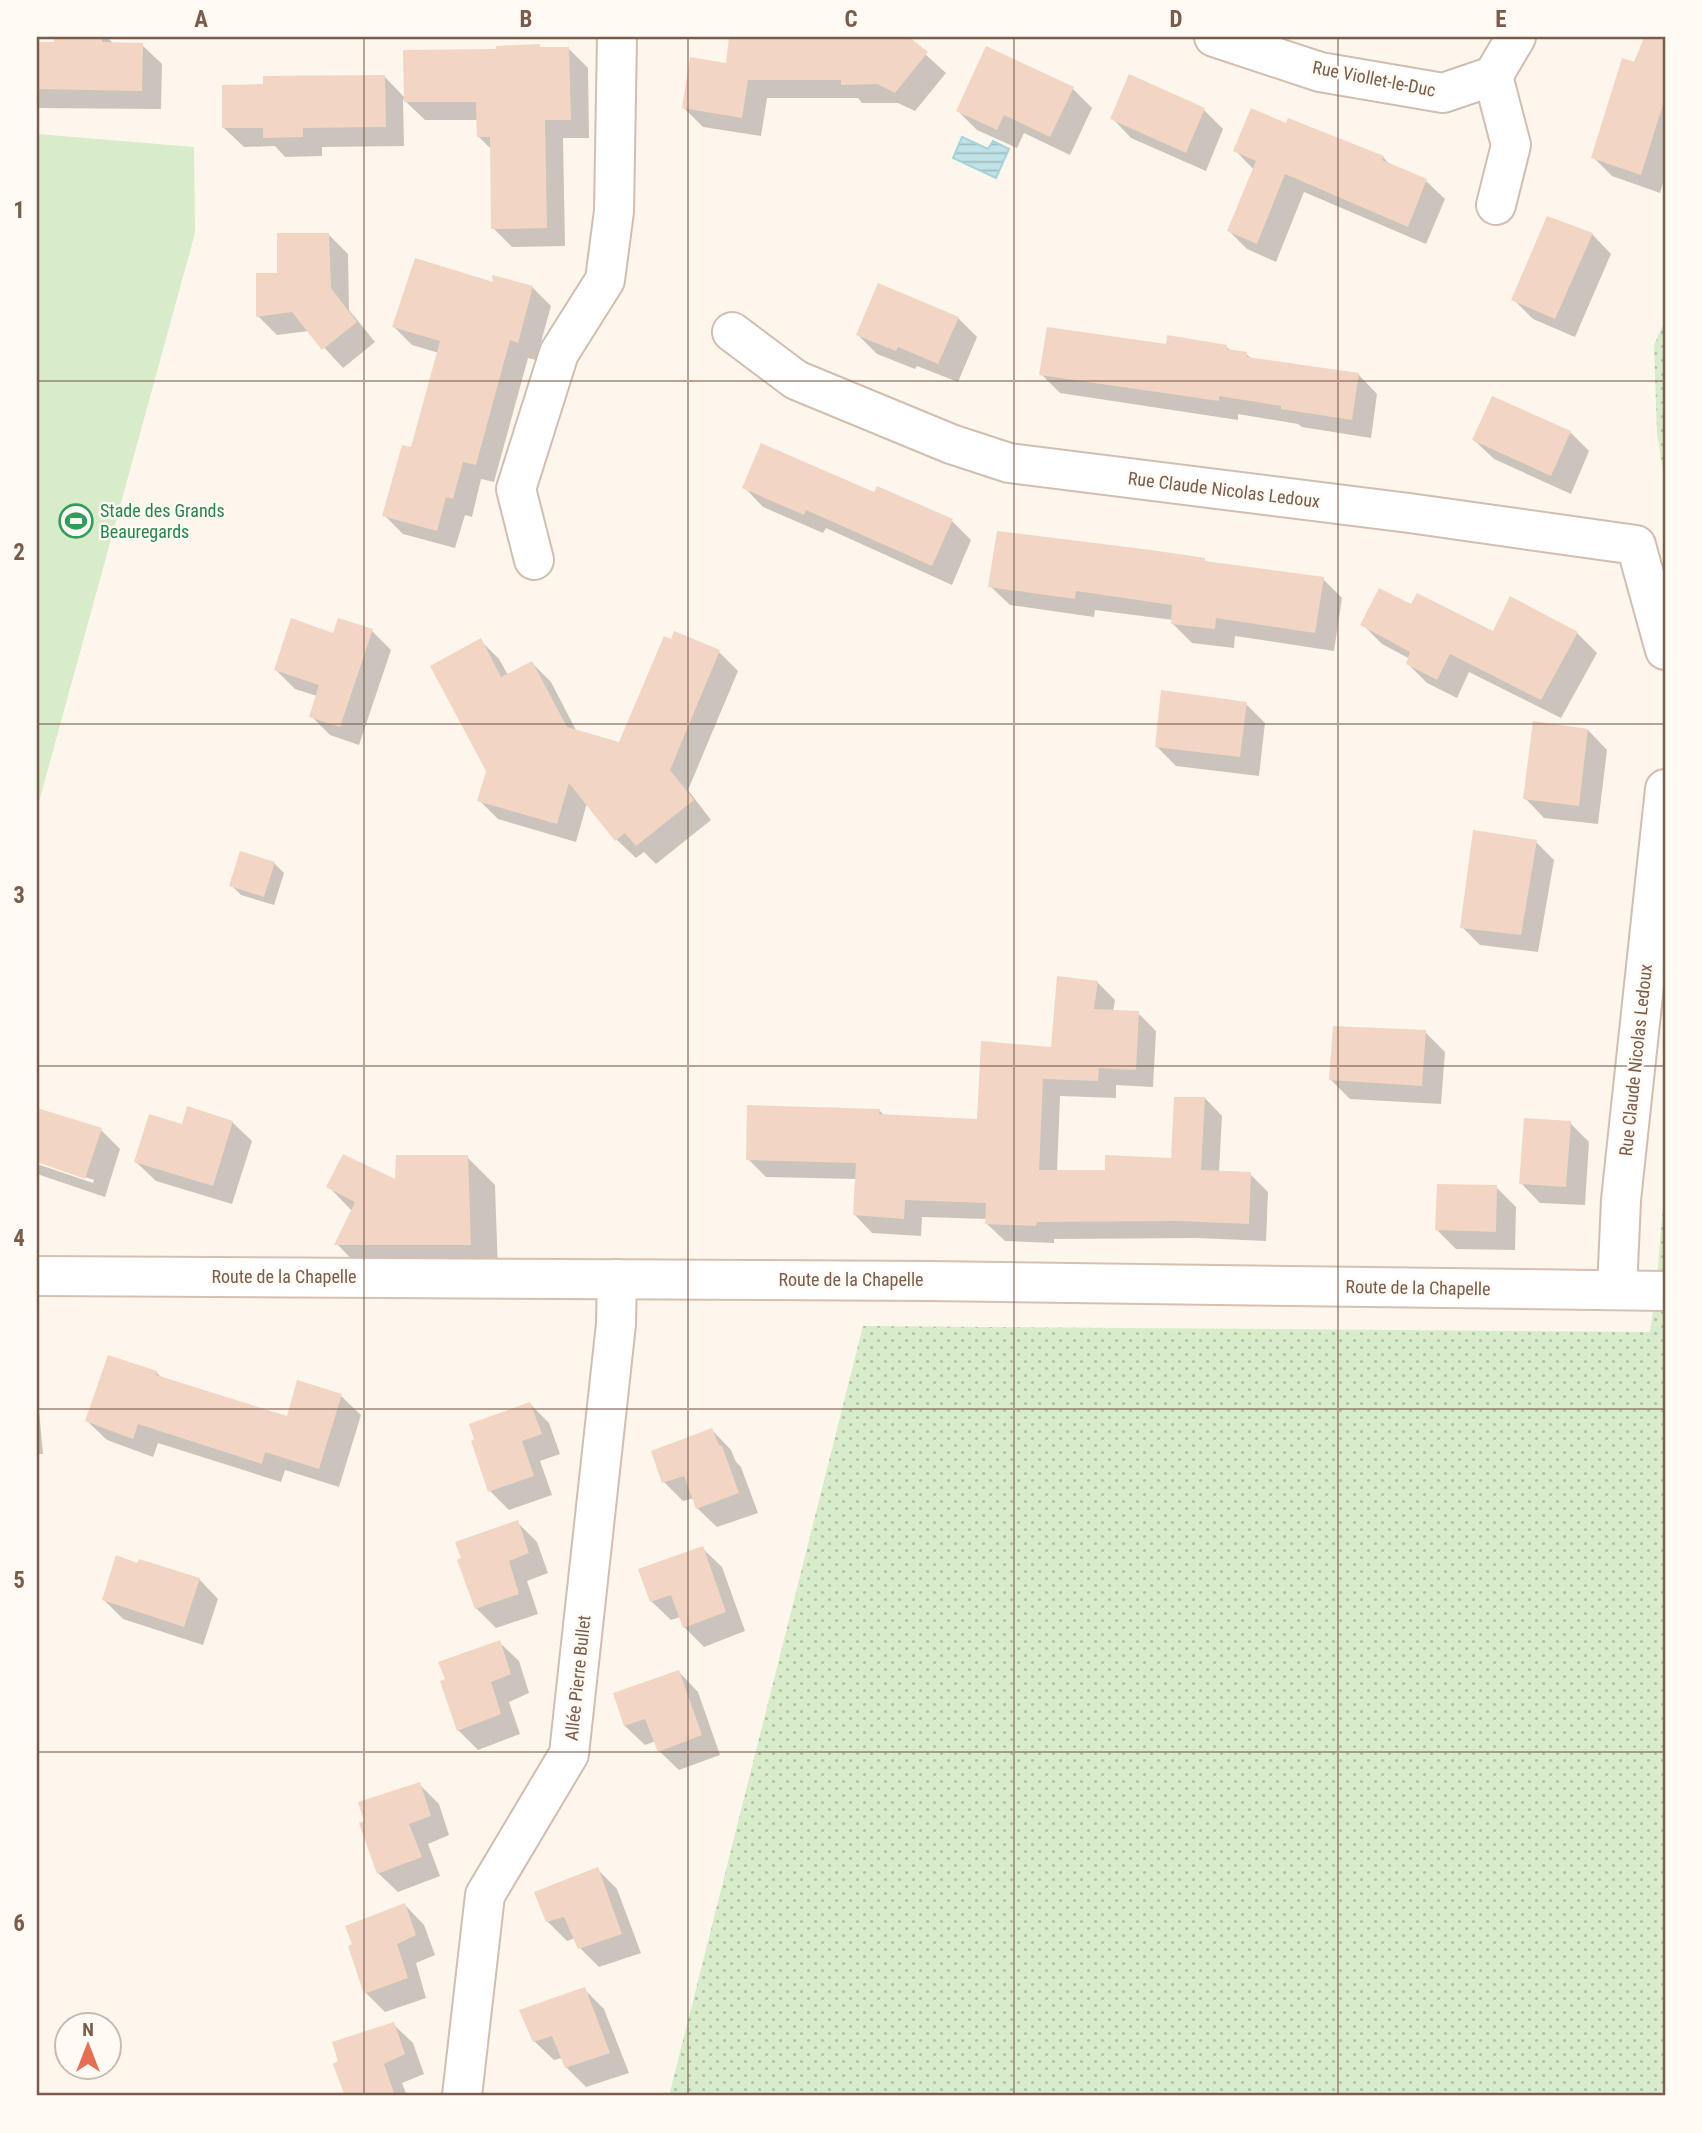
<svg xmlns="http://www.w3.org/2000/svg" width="1702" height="2133" font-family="'Roboto Condensed',sans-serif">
<defs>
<pattern id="grass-dots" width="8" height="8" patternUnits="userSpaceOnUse" patternTransform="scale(1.75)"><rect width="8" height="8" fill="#d8ecc9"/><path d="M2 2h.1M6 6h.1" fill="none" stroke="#b4c2a5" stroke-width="1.8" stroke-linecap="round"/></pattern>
<pattern id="water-rules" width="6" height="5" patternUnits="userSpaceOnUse" patternTransform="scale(1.75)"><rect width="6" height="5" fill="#bfe3e8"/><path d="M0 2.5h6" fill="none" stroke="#a0bbbe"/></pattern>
</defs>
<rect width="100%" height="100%" fill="#fdf6ec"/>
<g fill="url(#grass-dots)">
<polygon points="1665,320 1665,484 1657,433 1654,345"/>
<polygon points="1665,1182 1665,2096 669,2096 863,1326 1650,1332 1656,1290"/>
</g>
<polygon fill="#d8ecc9" points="37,134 194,147 195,233 37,809"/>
<polygon fill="url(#water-rules)" stroke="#a5d3da" stroke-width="2" points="962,137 988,149 993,141 1009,149 996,178 953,158"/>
<g fill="#0003">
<polygon points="55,37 107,37 114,44 142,45 162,64 161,109 37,108 37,43 55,43"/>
<polygon points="731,37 764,39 906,37 946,73 915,111 898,103 862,103 858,98 767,98 761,136 703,127 684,108 727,65"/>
<polygon points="1645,37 1665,37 1665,176 1660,193 1612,176 1593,157"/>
<polygon points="542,49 569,49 588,68 589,138 563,138 565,246 512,247 493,228 492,150 478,136 478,120 425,120 403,99 404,146 322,147 322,156 285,157 275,146 244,147 224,128 264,86 384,76 406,99"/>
<polygon points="1073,89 1092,108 1070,155 1024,133 1017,148 977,130 958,111"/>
<polygon points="1204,110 1223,129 1206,171 1131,138 1112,118"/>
<polygon points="1287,126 1383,157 1391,166 1426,181 1445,199 1426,244 1304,192 1276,262 1247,249 1229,231 1254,170 1235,150"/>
<polygon points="328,234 348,254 349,310 375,342 343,368 309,331 277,335 258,316 278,275"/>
<polygon points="1592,234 1611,254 1575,337 1533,319 1513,299"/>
<polygon points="494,284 532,287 551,306 536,360 528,358 494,482 481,479 472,517 465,515 455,548 403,534 384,515 412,450 439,353 412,345 394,327"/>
<polygon points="958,318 977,337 958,382 917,366 915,369 877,354 858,335"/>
<polygon points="1167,346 1226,346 1231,351 1246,354 1252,359 1358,374 1377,394 1371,438 1302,427 1298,424 1238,414 1238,420 1060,393 1041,374"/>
<polygon points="1570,432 1589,451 1571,494 1494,459 1474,440"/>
<polygon points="744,487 875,494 952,521 971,540 952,585 826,528 823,533 763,507"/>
<polygon points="1204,560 1208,563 1323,579 1342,598 1334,651 1235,636 1234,648 1192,643 1173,624 1173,620 1095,610 1094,617 1010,605 990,586"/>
<polygon points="1412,606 1494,633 1577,633 1597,653 1561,718 1469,672 1457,698 1427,683 1408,664 1410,659 1382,644 1363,625"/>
<polygon points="372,631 391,650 359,745 330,735 311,716 317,696 295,689 276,670 334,635"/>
<polygon points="480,640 499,659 508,675 532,663 551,682 577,732 620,744 719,652 738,671 688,790 711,820 656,864 644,852 636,858 617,840 587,803 576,842 498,819 479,800 488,770"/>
<polygon points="1246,704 1265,723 1259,776 1176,766 1157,747"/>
<polygon points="1588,730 1607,750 1598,824 1544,818 1525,798"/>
<polygon points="1536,842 1554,860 1538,952 1480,945 1462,927"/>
<polygon points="274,863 284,873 274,905 241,895 231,885"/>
<polygon points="1097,982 1115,1000 1113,1012 1138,1013 1156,1031 1153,1087 1116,1085 1116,1098 1060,1096 1057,1171 1107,1171 1173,1160 1205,1098 1222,1116 1219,1172 1250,1174 1268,1192 1266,1241 1197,1238 1054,1239 1054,1243 1005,1241 987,1224 987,1219 922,1217 921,1236 872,1233 855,1215 857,1179 766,1177 748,1159 879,1110 885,1116 979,1121 1053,1048"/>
<polygon points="1425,1032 1445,1052 1441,1104 1350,1099 1331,1080"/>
<polygon points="37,1110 101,1130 120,1149 105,1197 37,1174 37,1164 93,1183 94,1180 37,1161"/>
<polygon points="232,1122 252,1141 232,1204 156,1181 136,1162 183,1126"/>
<polygon points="1570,1123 1589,1142 1585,1205 1540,1203 1521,1183"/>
<polygon points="467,1157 495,1185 498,1272 364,1272 337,1244 352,1211 329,1187 397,1182"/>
<polygon points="1496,1187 1516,1207 1515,1250 1456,1249 1436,1229"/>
<polygon points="156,1372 163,1379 288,1418 341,1396 361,1415 339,1487 285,1470 281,1482 158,1443 153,1457 107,1440 87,1421"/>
<polygon points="37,1388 43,1454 37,1454"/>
<polygon points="530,1404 549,1423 560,1454 540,1461 552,1495 509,1510 490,1491"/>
<polygon points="712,1430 731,1450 736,1462 741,1467 758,1513 717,1527 697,1508 694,1498 683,1501 664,1482"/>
<polygon points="517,1522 537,1542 548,1573 527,1581 538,1614 496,1628 476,1608"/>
<polygon points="702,1548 722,1567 745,1631 704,1647 684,1627 680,1617 671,1620 651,1601"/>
<polygon points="199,1579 218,1599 203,1645 123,1619 104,1600"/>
<polygon points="499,1642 519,1661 529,1693 509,1702 520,1734 478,1750 458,1730"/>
<polygon points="679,1672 698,1692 720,1755 679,1770 659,1751 656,1741 645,1745 625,1726 615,1694"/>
<polygon points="419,1784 439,1804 449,1835 428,1844 440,1876 398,1892 378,1873"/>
<polygon points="597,1869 617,1889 641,1953 599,1967 580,1948 575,1938 567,1941 547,1921"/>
<polygon points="405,1905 424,1925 435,1955 416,1963 426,1998 385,2012 366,1993"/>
<polygon points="584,1989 604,2009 629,2073 586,2087 566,2067 562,2058 554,2060 534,2041"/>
<polygon points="393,2024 413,2043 424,2074 402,2083 407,2096 347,2096 336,2064"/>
</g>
<g fill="#f3d5c3">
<polygon points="54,37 102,37 102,42 143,43 142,91 37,89 37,42 54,42"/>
<polygon points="729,37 909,37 928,52 895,93 877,84 841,85 841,80 748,80 742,118 682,108 690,57 726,63"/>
<polygon points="1644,37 1665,37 1665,98 1641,175 1591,158 1622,58 1635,62"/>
<polygon points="540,44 540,47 569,47 571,120 545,120 547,228 491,229 490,137 477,137 476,102 404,102 403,50 496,49 496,46"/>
<polygon points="986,46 1074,87 1050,137 1004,115 997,130 956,111"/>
<polygon points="1129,74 1205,108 1186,153 1110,119"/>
<polygon points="385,75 386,127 303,128 303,137 263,138 263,128 222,128 222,85 263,84 263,76"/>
<polygon points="1251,108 1286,123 1288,118 1384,156 1382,160 1427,179 1408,227 1285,174 1257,244 1227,231 1256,161 1233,151"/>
<polygon points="1547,216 1593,233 1555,319 1511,300"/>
<polygon points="277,233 329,233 331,288 357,322 322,350 292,312 256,317 256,273 277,273"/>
<polygon points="415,258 493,282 492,275 533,286 518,343 510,340 476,465 463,462 453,499 446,497 437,531 382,516 402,445 411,447 440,341 392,327"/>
<polygon points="878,283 959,317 938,364 898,347 896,351 856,335"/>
<polygon points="1047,327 1166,344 1167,335 1227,345 1227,349 1247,352 1247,357 1359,373 1352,420 1281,409 1281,406 1219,396 1219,401 1039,375"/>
<polygon points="1492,396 1571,431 1551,476 1472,440"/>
<polygon points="761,443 874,492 877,486 953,519 932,566 806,510 804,515 742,488"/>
<polygon points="997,531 1151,550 1205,558 1205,561 1324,577 1315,633 1216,618 1215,629 1171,624 1172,605 1076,591 1075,599 988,587"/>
<polygon points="1379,588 1411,604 1417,593 1493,631 1510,596 1578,632 1541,700 1450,654 1437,680 1406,664 1410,652 1360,625"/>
<polygon points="291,618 333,633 338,618 373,629 340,727 309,717 319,685 274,670"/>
<polygon points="674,631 720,650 670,770 694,800 636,846 625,833 615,841 569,783 557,824 477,801 486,771 430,666 481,638 501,677 532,661 567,727 619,742 664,636 671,639"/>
<polygon points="1161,690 1247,702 1240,757 1155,747"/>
<polygon points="1533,721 1588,729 1579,806 1523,799"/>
<polygon points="1473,830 1537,840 1521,935 1460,928"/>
<polygon points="240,851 275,862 264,897 229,886"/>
<polygon points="1057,976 1098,981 1094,1009 1139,1011 1136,1070 1099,1068 1098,1081 1043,1079 1039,1170 1105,1170 1105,1155 1171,1158 1174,1097 1205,1097 1201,1170 1251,1172 1249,1224 1178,1221 1037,1222 1036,1226 985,1224 986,1203 905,1200 904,1219 853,1215 856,1163 746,1160 747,1105 880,1109 879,1114 977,1119 981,1041 1051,1047"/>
<polygon points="1333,1026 1426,1030 1422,1086 1329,1080"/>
<polygon points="187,1106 233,1121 213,1186 134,1162 149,1114 182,1124"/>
<polygon points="37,1108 102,1128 85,1179 37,1162"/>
<polygon points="1524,1118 1571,1121 1566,1187 1519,1184"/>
<polygon points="343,1154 395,1179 396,1155 468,1155 471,1245 334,1245 355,1202 326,1187"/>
<polygon points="1437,1184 1497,1185 1496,1232 1435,1230"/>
<polygon points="108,1355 157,1371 156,1375 287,1416 297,1380 342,1394 319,1469 265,1452 262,1464 138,1424 133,1439 85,1421"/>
<polygon points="530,1402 542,1434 522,1441 534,1476 488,1492 471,1441 474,1439 469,1424"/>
<polygon points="712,1428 719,1445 722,1446 739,1493 696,1509 684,1476 662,1483 651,1451"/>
<polygon points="518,1520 529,1553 509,1561 519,1594 475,1609 457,1560 461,1558 455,1542"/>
<polygon points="703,1546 726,1612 683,1628 671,1595 650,1602 638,1569"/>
<polygon points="116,1555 137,1563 139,1559 200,1578 184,1627 102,1600"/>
<polygon points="500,1640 511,1674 491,1682 501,1714 457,1731 440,1681 445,1679 438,1662"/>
<polygon points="679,1670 702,1735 658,1752 645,1719 624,1726 613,1693"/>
<polygon points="420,1782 431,1816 409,1824 422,1857 377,1874 359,1823 364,1821 358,1802"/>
<polygon points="598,1867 622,1934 578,1949 564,1917 546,1922 534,1892"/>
<polygon points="405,1903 416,1935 397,1944 408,1978 364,1994 348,1946 352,1944 345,1926"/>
<polygon points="585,1987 610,2053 565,2068 552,2036 533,2042 519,2010"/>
<polygon points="394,2022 405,2054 384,2064 395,2096 345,2096 333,2064 338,2061 332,2042"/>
</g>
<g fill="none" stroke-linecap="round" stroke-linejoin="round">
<defs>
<g id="minor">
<polyline points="1214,37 1320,72 1443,93 1493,76 1516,37"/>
<polyline points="1493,76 1511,145 1496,205"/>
<polyline points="732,332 796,380 951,444 1009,463 1409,513 1636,545 1665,650"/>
<polyline points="534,560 516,489 559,353 605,280 614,211 617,37"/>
<polyline points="1617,1290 1621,1200 1665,789"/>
<polyline points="462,2096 485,1895 569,1754 616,1324 617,1279"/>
</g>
<polyline id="secondary" points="37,1276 929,1281 1665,1291"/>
</defs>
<use href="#minor" stroke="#d1beb0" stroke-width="42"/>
<use href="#secondary" stroke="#d6c0b0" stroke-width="42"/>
<use href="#minor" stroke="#fff" stroke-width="38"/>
<use href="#secondary" stroke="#fff" stroke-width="38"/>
</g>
<path fill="none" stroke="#7a5c4d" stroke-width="2" stroke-opacity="0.55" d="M364,37V2096M688,37V2096M1014,37V2096M1338,37V2096M37,381H1665M37,724H1665M37,1066H1665M37,1409H1665M37,1752H1665"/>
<defs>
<symbol id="stadium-ring" viewBox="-11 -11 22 22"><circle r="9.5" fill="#fffaf3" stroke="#2e9e5b" stroke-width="1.5"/><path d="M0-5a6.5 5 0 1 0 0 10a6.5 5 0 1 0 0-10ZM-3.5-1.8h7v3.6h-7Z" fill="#2e9e5b"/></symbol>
</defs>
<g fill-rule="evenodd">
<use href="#stadium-ring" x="57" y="502" width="38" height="38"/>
</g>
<g text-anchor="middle" stroke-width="5" stroke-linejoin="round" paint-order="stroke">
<g font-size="18" fill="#7a5c4d" stroke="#fffaf3">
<text transform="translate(1374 79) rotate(11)" y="6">Rue Viollet-le-Duc</text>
<text transform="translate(1224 490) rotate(7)" y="6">Rue Claude Nicolas Ledoux</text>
<text transform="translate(1636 1060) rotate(-84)" y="6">Rue Claude Nicolas Ledoux</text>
<text x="284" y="1283">Route de la Chapelle</text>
<text x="851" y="1286">Route de la Chapelle</text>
<text transform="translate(1418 1288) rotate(1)" y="6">Route de la Chapelle</text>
<text transform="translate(578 1678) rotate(-84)" y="6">Allée Pierre Bullet</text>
</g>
<g font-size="18" fill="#27864d" stroke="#fffaf3" text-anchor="start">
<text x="100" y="517">Stade des Grands<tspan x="100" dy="21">Beauregards</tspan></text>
</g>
</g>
<rect width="1702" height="2133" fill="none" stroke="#fffaf3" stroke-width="77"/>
<g transform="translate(88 2046)"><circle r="33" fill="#fffaf3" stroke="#cabbb1" stroke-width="2"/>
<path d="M0-5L12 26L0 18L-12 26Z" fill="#e76f51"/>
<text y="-10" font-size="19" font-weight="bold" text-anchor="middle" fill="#7a5c4d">N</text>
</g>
<rect x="38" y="38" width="1626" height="2056" fill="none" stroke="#7a5c4d" stroke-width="2.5"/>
<g font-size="23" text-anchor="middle" font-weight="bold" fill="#7a5c4d">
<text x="201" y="27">A</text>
<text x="526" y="27">B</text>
<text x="851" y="27">C</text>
<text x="1176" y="27">D</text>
<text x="1501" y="27">E</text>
<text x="19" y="218">1</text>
<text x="19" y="560">2</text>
<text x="19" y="903">3</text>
<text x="19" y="1246">4</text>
<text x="19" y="1588">5</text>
<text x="19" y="1931">6</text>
</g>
</svg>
